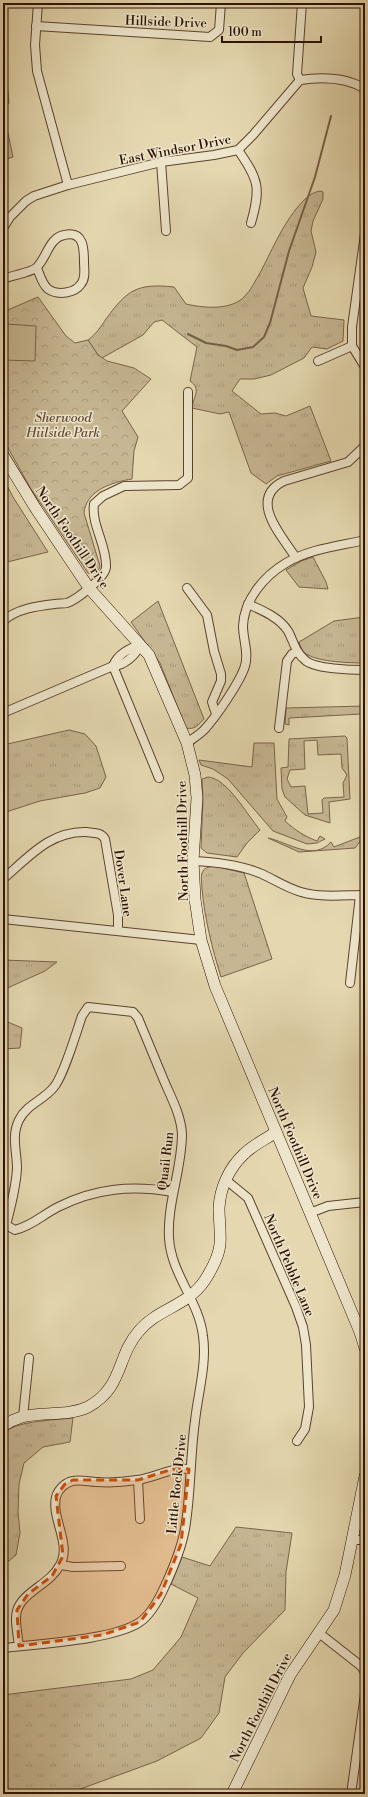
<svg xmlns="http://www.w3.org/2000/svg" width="368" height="1797" font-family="'Libre Bodoni',serif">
<defs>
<pattern id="grass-tufts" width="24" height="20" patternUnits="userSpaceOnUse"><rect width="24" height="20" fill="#c6b692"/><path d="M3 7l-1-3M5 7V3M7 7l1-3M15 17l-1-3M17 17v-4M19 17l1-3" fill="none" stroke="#aa9b7c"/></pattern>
<pattern id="forest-crowns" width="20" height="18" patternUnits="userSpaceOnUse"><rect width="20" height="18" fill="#c6b692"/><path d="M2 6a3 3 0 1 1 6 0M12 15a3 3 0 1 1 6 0" fill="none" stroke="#aa9b7c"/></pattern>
</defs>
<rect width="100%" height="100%" fill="#e5d8b0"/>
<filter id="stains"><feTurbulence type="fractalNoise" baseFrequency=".005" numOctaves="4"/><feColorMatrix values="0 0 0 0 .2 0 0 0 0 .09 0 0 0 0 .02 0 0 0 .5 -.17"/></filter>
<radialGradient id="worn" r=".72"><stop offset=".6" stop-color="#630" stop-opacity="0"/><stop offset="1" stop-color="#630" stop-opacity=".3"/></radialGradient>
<g fill="url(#grass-tufts)" stroke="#7a634a" fill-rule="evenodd">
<polygon points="3,71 6,72 9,103 3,110"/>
<polygon points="3,110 13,157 3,160"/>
<path d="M320,191L323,192V199L313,221L311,231L316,252L312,267L303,288L311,316L344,320L343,341L327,349L312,347L304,358L271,375L254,379H240L232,391L261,414L275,413L286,416L310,406L331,461L277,476L266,484L251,473L229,412L220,414L192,408C193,397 202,389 190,381L197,347L162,320L154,322L143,335L102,358L98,355L88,340C96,334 100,328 106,319C127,290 137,283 174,287L186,304C204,308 231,311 245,296C251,290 255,281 260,273C271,252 281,228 296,209C303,201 309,193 320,191Z"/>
<polygon points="3,478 13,497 48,552 3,563"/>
<polygon points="313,557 326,582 328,589 299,587 286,570 301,561"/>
<path d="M158,601L204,719C198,725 195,730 186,728L160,663L131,622Z"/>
<path d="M364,617L365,663C351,663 320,662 308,655C302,652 301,648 299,642L334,621Z"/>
<polygon points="365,706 365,720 361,720 361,714 289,718 289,725 285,724 286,708"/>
<polygon points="69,730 85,734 96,746 106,777 100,788 85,793 40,801 3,813 3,745"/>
<path d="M345,736L347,738L350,799L329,802L330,823L305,815L285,797L282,789L281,768L288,767L289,739ZM317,740L318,755L341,754L342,768L347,775L343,783L344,797L324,798L322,800L323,813L308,814L305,786L291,787L287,779L290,770L305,769L304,741Z"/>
<path d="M254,743H274L277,799L287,817L285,821C295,830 304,836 317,841L320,836L325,839L317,843L307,844L273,831L228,779L213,769L201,765L199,760L252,767Z"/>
<path d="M208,777C227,778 248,816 260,830L247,843L237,857L207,853L201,848L203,798L202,779Z"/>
<path d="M365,835V839H362L355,848L299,852L268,838C288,842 313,862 331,842L334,847Z"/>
<path d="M214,866L244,873L272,959L221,977C212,948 205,920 202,889C202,884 200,876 203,871C205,867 210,867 214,866Z"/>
<polygon points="3,960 57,962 45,971 3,990"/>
<polygon points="3,1020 22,1028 20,1048 3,1049"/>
<path d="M73,1418L70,1442L43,1447L24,1463L19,1484L18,1512L20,1533L16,1555L3,1566V1433C15,1421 55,1420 73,1418Z"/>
<polygon points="236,1527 292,1533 286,1572 285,1610 243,1653 225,1677 219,1713 201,1738 157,1761 75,1791 63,1794 3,1794 3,1695 131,1679 153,1670 181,1637 198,1598 171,1584 182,1557 210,1566"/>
</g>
<path fill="url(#forest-crowns)" stroke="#7a634a" d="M38,297L66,336L75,343L88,340L98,355L107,361L134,368L151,379L122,411L138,437L134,451L132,479C113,482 86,490 84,513L100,566L99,569L93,574L88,573L31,489L3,439V312Z"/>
<polygon fill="#c6b692" stroke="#7a634a" points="5,324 36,326 35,361 3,360"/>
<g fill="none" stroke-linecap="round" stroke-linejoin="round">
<polyline stroke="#765f46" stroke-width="2" points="188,334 206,343 226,346 237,350 253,347 264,337 270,323 289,251 315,177 331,116"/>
<defs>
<g id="street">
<polyline points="38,3 35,45 37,71 68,185"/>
<polyline points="36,26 210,37 219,30 221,3"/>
<polyline points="300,80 297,74 302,3"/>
<path d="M238,150C259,180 261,188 251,223"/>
<polyline points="161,162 166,231"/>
<path d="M3,228L10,217L26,201L34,196L68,185L161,162L214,155L238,150L253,135L300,80C321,77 346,77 365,89"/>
<polyline points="365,234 352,327 352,346 365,367"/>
<path d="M3,279C10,276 33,272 37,267C47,257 49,238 64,235C84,230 84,249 84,263C84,269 86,278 81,284C75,293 58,296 48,289C42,284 40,275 37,268"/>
<polyline points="3,290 3,299"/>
<polyline points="318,361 352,346"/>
<path d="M296,558C282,536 247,499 284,481L348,462L365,446"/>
<polyline points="187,588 207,615 214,651 221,674 221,681 212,702 216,714"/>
<path d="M248,604C262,610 280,618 288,631C294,642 295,652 305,660C314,669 352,670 365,670"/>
<path d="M3,621C16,609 37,606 55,604C58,603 63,604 67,603C76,600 106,577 106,567C107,545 91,525 94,504L103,496L124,486L179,485L188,478V392"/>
<polyline points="113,666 159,778"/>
<path d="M113,666C117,655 129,648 140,645"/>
<path d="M3,713L113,666C124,666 136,655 140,645"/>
<polyline points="279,728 287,661 292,654 297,652"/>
<path d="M187,743C192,739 199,735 204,730C216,717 240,682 245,666C249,652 243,640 243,626C244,600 264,576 286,563C309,549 339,546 365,540"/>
<path d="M193,861C216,862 241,865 262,874C275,880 287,888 301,892C321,898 345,895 365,895"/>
<path d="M3,879C29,857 50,831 86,832C94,833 101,832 105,839L118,915V931"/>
<polyline points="3,919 201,940"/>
<polyline points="350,983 360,895"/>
<polyline points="226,1180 248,1198 296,1307 303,1327 306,1345 309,1407 305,1429 297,1441"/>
<polyline points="310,1213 328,1206 365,1202"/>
<path d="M6,1225L15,1230C34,1225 42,1215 58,1207C96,1188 132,1185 173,1192"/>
<polyline points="23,1417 29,1358"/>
<polyline points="138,1480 140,1519"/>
<polyline points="352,1540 365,1540"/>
<polyline points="61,1565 73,1567 121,1566"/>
<polyline points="319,1633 361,1666 365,1672"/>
<path d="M19,1646C18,1637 16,1628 16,1619C15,1593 49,1587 60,1565C72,1544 51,1519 56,1497C58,1489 66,1482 73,1481C80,1479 90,1482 97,1482C110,1483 124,1482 137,1480C155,1478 170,1467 189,1469"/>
<path d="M3,1648C36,1644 114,1640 140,1622C150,1615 159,1599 164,1588C173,1569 181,1550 185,1529C191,1494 190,1457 195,1421C198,1393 207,1364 203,1336C199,1301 171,1274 169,1238C167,1203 182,1169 182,1134C181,1116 172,1099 165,1083C156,1061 147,1040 138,1018L133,1012L88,1007L82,1016C76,1033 64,1075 54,1087C44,1100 27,1104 19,1120C11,1136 17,1152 17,1168C16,1188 11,1206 6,1225"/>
<polyline points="351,1794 365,1694"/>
</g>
<g id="secondary">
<polyline points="3,455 36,509 89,588 149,655 187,743 195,775 197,798 193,861 195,899 201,940 215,986 360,1332 365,1348"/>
<path d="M3,1426C9,1422 15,1419 22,1417C43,1411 67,1417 88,1407C124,1387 116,1357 139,1331C157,1309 188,1306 205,1280C212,1269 219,1257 220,1244C221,1232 219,1220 219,1208C220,1188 229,1168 244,1154C253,1145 266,1139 276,1132"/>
<polyline points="232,1794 290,1675 334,1610 345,1575 365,1476"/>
</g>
</defs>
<use href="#street" stroke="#5b422d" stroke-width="10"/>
<use href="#secondary" stroke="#2d1001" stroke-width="12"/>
<use href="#street" stroke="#eee6cc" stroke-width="8"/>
<use href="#secondary" stroke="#eee6cc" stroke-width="11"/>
</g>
<path fill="#cc4e0a" fill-opacity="0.2" stroke="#cc4e0a" stroke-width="3" stroke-dasharray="8 5" stroke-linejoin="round" d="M173,1469H189L181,1544L161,1594L140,1622L102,1635L19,1646L17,1610L28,1594L52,1576L63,1556L56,1496L65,1484L73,1480H138Z"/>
<g text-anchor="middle" stroke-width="3" stroke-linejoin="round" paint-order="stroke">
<g font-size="13" fill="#2d1001" stroke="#eee6cc">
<text transform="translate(166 21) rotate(2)" y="5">Hillside Drive</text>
<text transform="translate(175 149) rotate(-11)" y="5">East Windsor Drive</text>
<text transform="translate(73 537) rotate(56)" y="5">North Foothill Drive</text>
<text transform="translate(182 841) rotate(-91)" y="5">North Foothill Drive</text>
<text transform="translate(124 883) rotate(82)" y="5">Dover Lane</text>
<text transform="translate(296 1143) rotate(67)" y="5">North Foothill Drive</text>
<text transform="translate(165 1161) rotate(-83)" y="5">Quail Run</text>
<text transform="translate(290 1265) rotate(67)" y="5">North Pebble Lane</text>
<text transform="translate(176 1484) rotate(-84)" y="5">Little Rock Drive</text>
<text transform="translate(260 1707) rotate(-63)" y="5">North Foothill Drive</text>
</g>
<g font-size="13" font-style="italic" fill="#634a34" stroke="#eee6cc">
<text x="63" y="422">Sherwood<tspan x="63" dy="15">Hiilside Park</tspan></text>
</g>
</g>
<rect width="368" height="1797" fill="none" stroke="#e5d8b0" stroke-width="16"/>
<rect x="4" y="4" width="360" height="1789" fill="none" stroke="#2d1001" stroke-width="2"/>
<rect x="8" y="8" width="352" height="1781" fill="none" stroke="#2d1001"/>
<path d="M222 36v6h99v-6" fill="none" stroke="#2d1001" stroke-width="2"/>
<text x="228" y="36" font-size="12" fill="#2d1001" stroke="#eee6cc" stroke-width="3" paint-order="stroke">100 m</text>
<rect width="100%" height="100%" filter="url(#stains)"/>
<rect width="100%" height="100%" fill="url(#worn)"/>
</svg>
